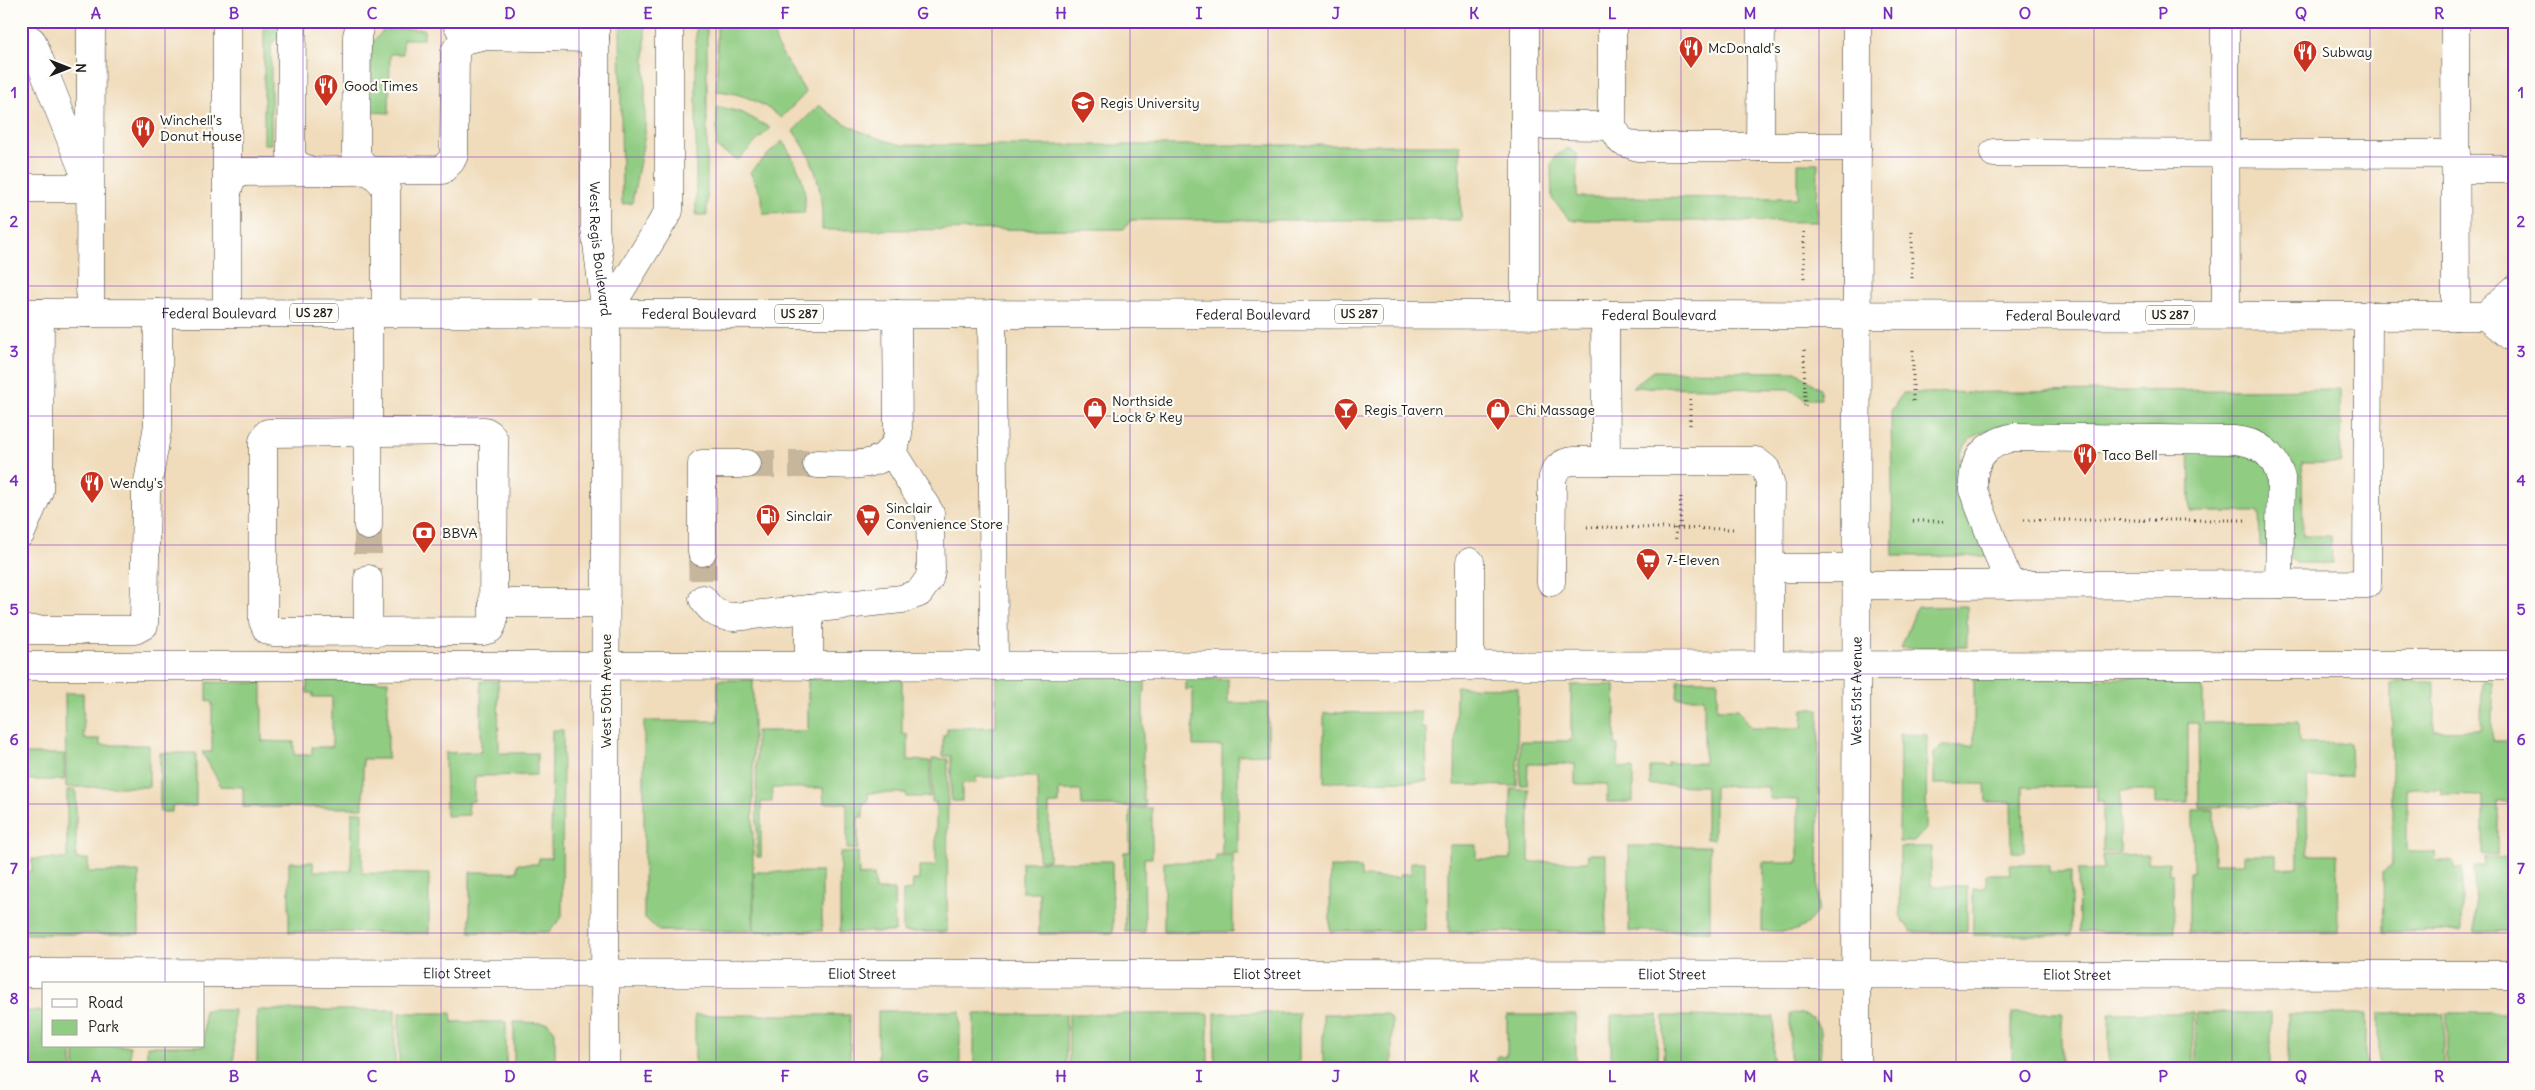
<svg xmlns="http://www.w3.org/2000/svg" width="2535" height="1090" font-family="Delius,sans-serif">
<rect width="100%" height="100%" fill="#fdfcf7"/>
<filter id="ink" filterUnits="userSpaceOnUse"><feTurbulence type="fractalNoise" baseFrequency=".02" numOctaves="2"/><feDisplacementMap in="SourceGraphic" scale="10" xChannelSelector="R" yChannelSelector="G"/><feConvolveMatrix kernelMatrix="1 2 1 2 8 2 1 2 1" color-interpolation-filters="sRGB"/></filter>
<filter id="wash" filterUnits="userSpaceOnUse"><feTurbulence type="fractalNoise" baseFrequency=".0096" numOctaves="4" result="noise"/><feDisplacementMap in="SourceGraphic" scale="20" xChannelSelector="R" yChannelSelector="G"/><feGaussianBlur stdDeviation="1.12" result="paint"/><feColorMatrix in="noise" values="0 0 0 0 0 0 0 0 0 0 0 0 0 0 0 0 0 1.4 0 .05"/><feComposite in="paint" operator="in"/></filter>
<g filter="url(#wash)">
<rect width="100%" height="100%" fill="#f0dcbb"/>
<g fill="#90cc82" stroke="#56744f">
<polygon points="264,21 283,21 279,38 271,43 271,144 264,144"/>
<polygon points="620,21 645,21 645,134 632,203 622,204"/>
<path d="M717,21H770L778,47L806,93L781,118C762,102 742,93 717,91Z"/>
<rect x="696" y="22" width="11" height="193"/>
<polygon points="385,29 424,29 424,39 403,39 403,54 390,54 389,113 370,112 371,43"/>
<path d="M819,105C846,127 868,136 901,145H1460L1461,220H1131L1124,229L822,230C823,192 817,161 793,131Z"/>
<polygon points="717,106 743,113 770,128 738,160 717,148"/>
<path d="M782,141C797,162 809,187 804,213L763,214L762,197L750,172Z"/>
<polygon points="1568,148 1577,154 1577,197 1798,198 1798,163 1818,163 1817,222 1570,220 1552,199 1551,165 1555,156"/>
<polygon points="1653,371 1796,372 1820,389 1821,399 1805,399 1789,389 1632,387"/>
<path d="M2340,389L2341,463H2302L2303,536H2331L2332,563H2297L2268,547H2260L2259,512H2190L2189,428L2002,426C1925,440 1969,512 1988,556H1893L1891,411L1903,393Z"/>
<polygon points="1967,606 1967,647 1901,648 1917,607"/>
<polygon points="996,677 1145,677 1145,692 1143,693 1143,800 1145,800 1145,806 1082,806 1081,790 1059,790 1059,804 1049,804 1049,860 1039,860 1038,777 976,777 976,783 962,783 962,801 951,801 951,756 943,756 943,735 947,734 947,728 996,727"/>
<polygon points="2203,678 2203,723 2298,722 2299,743 2350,743 2351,776 2307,777 2308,805 2199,807 2198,723 2188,723 2188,803 2155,804 2155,791 2120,791 2120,852 2103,852 2103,801 2097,801 2097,786 2023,787 2024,852 2012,852 2011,802 1986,802 1985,784 1934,784 1934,753 1941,746 1974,746 1974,679"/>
<polygon points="808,679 902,679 902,734 908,735 908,760 930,761 930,797 906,797 906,793 868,793 868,802 863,803 863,817 858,817 858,849 847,849 847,803 824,803 823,788 772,788 772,802 761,802 761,857 757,857 756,731 808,731"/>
<polygon points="1186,679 1228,679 1228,703 1268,703 1268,754 1238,755 1238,853 1222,853 1222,746 1193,746 1193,689 1186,690"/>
<polygon points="307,680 388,681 388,759 363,759 363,808 243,807 243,787 221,786 202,752 212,752 212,702 207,701 207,682 262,683 262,741 294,742 294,755 312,755 312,747 332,747 332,697 313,697 313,693 307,693"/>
<polygon points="718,680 753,680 753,931 659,931 644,917 644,721 718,721"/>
<path d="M1678,680H1718L1717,709H1738L1751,728H1802L1803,709H1819L1818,910C1800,936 1792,931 1762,931L1763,862H1798V800L1769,799L1768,787L1714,786V839H1706V786L1650,785V767H1668V763H1704V698H1677Z"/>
<polygon points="481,681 498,681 499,753 537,753 537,775 475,776 474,801 468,802 469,815 446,816 445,753 481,752"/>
<polygon points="2482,681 2492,681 2492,741 2514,741 2514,801 2498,802 2498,855 2483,855 2483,796 2442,795 2442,789 2407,789 2407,849 2409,852 2435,852 2436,861 2453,861 2454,868 2462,868 2462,931 2384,932 2383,871 2392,865 2392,682 2434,682 2434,731 2481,730"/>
<polygon points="1571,685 1615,685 1615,745 1618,745 1618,767 1633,768 1633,802 1607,802 1607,784 1575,784 1575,764 1528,764 1527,785 1520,785 1520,741 1571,741"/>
<polygon points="1456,687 1518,688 1517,786 1455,785"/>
<polygon points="21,690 22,754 64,754 64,780 21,780"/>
<polygon points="65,693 83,693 84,739 100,739 100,745 149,745 149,787 66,787"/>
<polygon points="1421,712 1421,728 1426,728 1427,781 1324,782 1324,713"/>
<polygon points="552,730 563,730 562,917 549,932 470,932 470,872 517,872 517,864 538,864 539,858 551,858"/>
<polygon points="1900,734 1927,735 1926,829 1914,842 1899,842"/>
<polygon points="160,753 196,753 196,806 172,806 172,812 160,812"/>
<polygon points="932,759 948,759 947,932 903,932 903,891 912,890 913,880 919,880 919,866 936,866 936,802 932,802"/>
<polygon points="1511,789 1529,789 1529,862 1587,862 1588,854 1606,854 1606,932 1449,932 1449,845 1476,845 1476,859 1511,859"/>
<polygon points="67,790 76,790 76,859 88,859 88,872 139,872 139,934 21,934 21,872 32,871 32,859 67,859"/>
<polygon points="2297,807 2307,807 2308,854 2337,854 2338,932 2189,933 2189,872 2193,872 2193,809 2214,809 2214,863 2244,863 2244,855 2276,855 2276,868 2298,867"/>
<polygon points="1130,808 1152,808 1152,858 1144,858 1145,932 1125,932 1124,852 1130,852"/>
<polygon points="352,812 363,812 362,873 429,874 429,933 289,932 289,862 313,862 314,871 351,871"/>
<rect x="1629" y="846" width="81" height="85"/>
<polygon points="1900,847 1931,847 1931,886 1967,886 1967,932 1911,932 1900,915"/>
<polygon points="858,852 859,876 874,875 875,890 894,890 895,932 840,932 840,853"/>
<polygon points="2148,854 2148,863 2169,862 2169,874 2173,874 2174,932 2079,932 2078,870 2103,870 2103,855"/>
<polygon points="1216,855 1233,855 1233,932 1164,932 1164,862 1216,862"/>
<polygon points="2514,857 2514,931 2475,932 2474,867 2484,867 2485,858"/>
<polygon points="1112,861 1113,933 1039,934 1039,892 1022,892 1022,862"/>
<polygon points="1411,862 1425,862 1425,931 1330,931 1330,867 1361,868 1361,877 1399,878 1400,874 1411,874"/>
<polygon points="2009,865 2049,865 2049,872 2071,872 2071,935 1973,935 1973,888 1986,888 1986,874 2010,874"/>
<rect x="754" y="872" width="68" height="59"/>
<polygon points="204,1010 234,1010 234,1069 147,1069 147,1046 204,1046"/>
<rect x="257" y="1010" width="138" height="59"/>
<polygon points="21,1011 44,1011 44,1046 72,1046 72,1069 21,1069"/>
<rect x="878" y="1011" width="82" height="58"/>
<polygon points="399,1013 451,1013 452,1022 506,1022 506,1069 399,1069"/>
<rect x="1215" y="1013" width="84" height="56"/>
<path d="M1790,1013C1829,1013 1820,1040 1820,1069H1790Z"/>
<rect x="2012" y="1013" width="50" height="56"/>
<rect x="2109" y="1013" width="84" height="56"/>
<polygon points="2196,1013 2271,1013 2271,1069 2253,1069 2253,1064 2233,1064 2232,1069 2196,1069"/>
<rect x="2379" y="1013" width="65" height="56"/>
<rect x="2447" y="1013" width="67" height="56"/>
<rect x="974" y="1014" width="92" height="55"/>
<rect x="1069" y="1014" width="139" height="55"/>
<polygon points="1323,1014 1386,1014 1392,1020 1392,1069 1323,1069"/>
<rect x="2288" y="1014" width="78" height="55"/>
<rect x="695" y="1015" width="155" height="54"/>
<polygon points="1507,1015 1576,1015 1576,1069 1497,1069 1497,1056 1507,1056"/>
<polygon points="1611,1015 1658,1015 1657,1069 1611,1069"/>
<polygon points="1664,1016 1774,1017 1773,1069 1663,1069"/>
<polygon points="514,1022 548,1023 555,1031 555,1069 514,1069"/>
<polygon points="75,1046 130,1046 130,1068 75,1069"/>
</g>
</g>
<g filter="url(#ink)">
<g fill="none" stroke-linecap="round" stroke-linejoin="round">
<g stroke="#c6b69b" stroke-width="28" stroke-dasharray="28 14" stroke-linecap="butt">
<polyline points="747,464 817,464"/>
<polyline points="368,526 368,579"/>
<polyline points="702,552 703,599"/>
</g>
<defs>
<g id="minor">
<polyline points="227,21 227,313"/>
<polyline points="292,21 291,154 295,164 311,171"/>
<path d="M361,21L357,36L356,152C360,171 378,172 386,189V313"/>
<polyline points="456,21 460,29 471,36 595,38"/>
<path id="s1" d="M595,21V228L606,314L605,1069"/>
<polyline points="1612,21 1612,126 1621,141 1638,147 1857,147"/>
<polyline points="2225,21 2226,315"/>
<polyline points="2455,21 2456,316"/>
<polyline points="21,33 32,41 85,175"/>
<polyline points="1525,125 1612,126"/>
<polyline points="1760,147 1761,21"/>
<polyline points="1994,153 2456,154"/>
<polyline points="2456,169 2514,169"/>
<polyline points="21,188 90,188"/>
<polyline points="227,193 231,179 242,172 442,170 451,161 454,155 455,51 463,40 477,37"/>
<polyline points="90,313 91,21"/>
<polyline points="368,313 368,526"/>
<polyline points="606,314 669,211 669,21"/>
<polyline points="992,314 994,666"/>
<polyline points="1525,314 1525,21"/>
<polyline points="1605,314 1606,461"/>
<polygon points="485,431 490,434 494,440 493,623 490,629 483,631 273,632 267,630 263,621 263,441 268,433"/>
<path d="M817,464C848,464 889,472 898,435L897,314"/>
<polyline points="21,533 39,491 40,313"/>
<polyline points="702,552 702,464 747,464"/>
<polyline points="1470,562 1470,666"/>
<polyline points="1770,568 1856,568"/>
<polyline points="368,579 368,624 371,630 377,632"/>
<path d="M1551,582L1552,483C1553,470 1560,462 1574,461H1756L1766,469L1770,482L1769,665"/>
<polyline points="1856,585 2367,584 2368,315"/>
<path d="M2010,585L1973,490C1972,459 1983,445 2013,437L2234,440C2260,442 2274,454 2281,478L2279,584"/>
<path d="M703,599C711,611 719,617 734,617L902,599L919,593L929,579L931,571L930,513L892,452"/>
<polyline points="493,603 606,603"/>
<polyline points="809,609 809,666"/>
<polyline points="21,630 135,630 144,625 146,494 158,425 158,313"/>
<polyline points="21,666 2514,665"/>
<path id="s2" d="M21,973L2514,975"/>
<path id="s3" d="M1856,1069L1857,21"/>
</g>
<g id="major">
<path id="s4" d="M21,313L2485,316L2514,339"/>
<polyline points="2485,316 2514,290"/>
</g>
</defs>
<use href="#minor" stroke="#3c3934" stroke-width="29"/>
<use href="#major" stroke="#3c3934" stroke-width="29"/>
<g stroke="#3c3934" stroke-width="3" stroke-dasharray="1 4" stroke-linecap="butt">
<polyline points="1804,232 1804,279"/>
<polyline points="1912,232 1912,279"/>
<polyline points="1804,350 1805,407"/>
<polyline points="1913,350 1913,404"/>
<polyline points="1690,425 1690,395"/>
<polyline points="2024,520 2245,520"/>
<polyline points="1913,521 1945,521"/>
<polyline points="1587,527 1733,529"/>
<polyline points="1675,528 1676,541"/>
<polyline points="1680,528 1681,495"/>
</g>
<use href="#minor" stroke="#fff" stroke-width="28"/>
<use href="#major" stroke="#fff" stroke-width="28"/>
</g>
</g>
<path fill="none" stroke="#7b2cbf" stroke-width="1" stroke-opacity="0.55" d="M165,21V984M303,21V1069M441,21V1069M579,21V1069M716,21V1069M854,21V1069M992,21V1069M1130,21V1069M1268,21V1069M1405,21V1069M1543,21V1069M1681,21V1069M1819,21V1069M1956,21V1069M2094,21V1069M2232,21V1069M2370,21V1069M21,157H2514M21,286H2514M21,416H2514M21,545H2514M21,674H2514M21,804H2514M21,933H2514M165,1046V1069"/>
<defs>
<symbol id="restaurant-pin" viewBox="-11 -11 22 30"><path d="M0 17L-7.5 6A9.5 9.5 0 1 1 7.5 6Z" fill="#c8321e" stroke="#fdfcf7"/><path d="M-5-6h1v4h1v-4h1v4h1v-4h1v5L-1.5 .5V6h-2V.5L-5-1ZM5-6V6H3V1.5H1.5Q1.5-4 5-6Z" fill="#fff"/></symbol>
<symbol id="university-pin" viewBox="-11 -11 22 30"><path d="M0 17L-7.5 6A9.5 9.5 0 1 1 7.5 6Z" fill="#c8321e" stroke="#fdfcf7"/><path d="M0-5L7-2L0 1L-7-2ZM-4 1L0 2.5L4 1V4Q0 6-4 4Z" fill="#fff"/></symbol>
<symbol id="shop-pin" viewBox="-11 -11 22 30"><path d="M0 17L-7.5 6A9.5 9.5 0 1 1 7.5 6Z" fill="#c8321e" stroke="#fdfcf7"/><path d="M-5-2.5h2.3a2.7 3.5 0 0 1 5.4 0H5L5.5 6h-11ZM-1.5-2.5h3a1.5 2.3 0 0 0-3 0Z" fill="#fff"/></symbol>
<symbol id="bar-pin" viewBox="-11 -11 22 30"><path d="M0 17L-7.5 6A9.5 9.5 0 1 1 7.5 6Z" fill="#c8321e" stroke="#fdfcf7"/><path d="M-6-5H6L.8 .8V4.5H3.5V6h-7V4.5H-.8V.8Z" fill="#fff"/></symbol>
<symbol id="fuel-pin" viewBox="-11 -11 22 30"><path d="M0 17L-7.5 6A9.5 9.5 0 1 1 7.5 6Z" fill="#c8321e" stroke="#fdfcf7"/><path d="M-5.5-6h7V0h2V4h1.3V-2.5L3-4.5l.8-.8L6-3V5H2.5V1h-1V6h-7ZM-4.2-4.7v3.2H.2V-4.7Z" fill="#fff"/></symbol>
<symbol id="supermarket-pin" viewBox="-11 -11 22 30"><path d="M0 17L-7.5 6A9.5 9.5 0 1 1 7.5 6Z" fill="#c8321e" stroke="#fdfcf7"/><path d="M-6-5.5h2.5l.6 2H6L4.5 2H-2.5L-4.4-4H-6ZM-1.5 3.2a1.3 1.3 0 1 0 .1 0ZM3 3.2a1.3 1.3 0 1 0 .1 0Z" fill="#fff"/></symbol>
<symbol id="bank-pin" viewBox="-11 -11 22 30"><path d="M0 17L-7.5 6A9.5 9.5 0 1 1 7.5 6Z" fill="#c8321e" stroke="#fdfcf7"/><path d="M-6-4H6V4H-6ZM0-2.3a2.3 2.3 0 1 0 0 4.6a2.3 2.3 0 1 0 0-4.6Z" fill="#fff"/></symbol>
</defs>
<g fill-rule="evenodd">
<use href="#restaurant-pin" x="1677" y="34" width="28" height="38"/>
<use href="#restaurant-pin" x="2291" y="38" width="28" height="38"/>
<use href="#restaurant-pin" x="312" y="72" width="28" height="38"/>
<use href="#university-pin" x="1069" y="89" width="28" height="38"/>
<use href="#restaurant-pin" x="129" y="114" width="28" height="38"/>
<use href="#shop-pin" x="1081" y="395" width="28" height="38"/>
<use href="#bar-pin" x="1332" y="396" width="28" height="38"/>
<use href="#shop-pin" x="1484" y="396" width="28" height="38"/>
<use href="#restaurant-pin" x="2071" y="441" width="28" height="38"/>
<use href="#restaurant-pin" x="78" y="469" width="28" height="38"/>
<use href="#fuel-pin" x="754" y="502" width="28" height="38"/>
<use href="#supermarket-pin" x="854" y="502" width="28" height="38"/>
<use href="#bank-pin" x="410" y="519" width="28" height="38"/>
<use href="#supermarket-pin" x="1634" y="546" width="28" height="38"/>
</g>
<g text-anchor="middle" stroke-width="4.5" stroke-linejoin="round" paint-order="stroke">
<g fill="#fdfcf7" stroke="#605f5e" stroke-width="1">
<rect x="290" y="303.5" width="48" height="19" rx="4"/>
<rect x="775" y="304.5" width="48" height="19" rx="4"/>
<rect x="1335" y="304.5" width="48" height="19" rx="4"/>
<rect x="2146" y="305.5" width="48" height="19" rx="4"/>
</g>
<g font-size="12" font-weight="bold" fill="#1c1c1c">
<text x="314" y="317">US 287</text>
<text x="799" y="318">US 287</text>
<text x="1359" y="318">US 287</text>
<text x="2170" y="319">US 287</text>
</g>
<g font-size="14" fill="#1c1c1c" stroke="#fdfcf7" text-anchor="start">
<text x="1708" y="53">McDonald's</text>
<text x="2322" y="57">Subway</text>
<text x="344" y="91">Good Times</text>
<text x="1100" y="108">Regis University</text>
<text x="160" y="125">Winchell's<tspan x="160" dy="16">Donut House</tspan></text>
<text x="1112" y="406">Northside<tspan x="1112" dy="16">Lock &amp; Key</tspan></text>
<text x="1364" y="415">Regis Tavern</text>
<text x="1516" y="415">Chi Massage</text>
<text x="2102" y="460">Taco Bell</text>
<text x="110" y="488">Wendy's</text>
<text x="886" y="513">Sinclair<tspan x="886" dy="16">Convenience Store</tspan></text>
<text x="786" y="521">Sinclair</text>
<text x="442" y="538">BBVA</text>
<text x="1666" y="565">7-Eleven</text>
</g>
<g font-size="14" fill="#1c1c1c" stroke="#fdfcf7">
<text dy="5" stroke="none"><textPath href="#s1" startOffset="228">West Regis Boulevard</textPath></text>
<text dy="5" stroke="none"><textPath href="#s4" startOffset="198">Federal Boulevard</textPath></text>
<text dy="5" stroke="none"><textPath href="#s4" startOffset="678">Federal Boulevard</textPath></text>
<text dy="5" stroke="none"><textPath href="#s4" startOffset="1232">Federal Boulevard</textPath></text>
<text dy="5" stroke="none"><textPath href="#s4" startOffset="1638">Federal Boulevard</textPath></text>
<text dy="5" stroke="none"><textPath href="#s4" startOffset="2042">Federal Boulevard</textPath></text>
<text transform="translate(606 691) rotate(-90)" y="5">West 50th Avenue</text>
<text dy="5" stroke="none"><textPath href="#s3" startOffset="378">West 51st Avenue</textPath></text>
<text dy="5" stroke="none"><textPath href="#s2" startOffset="436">Eliot Street</textPath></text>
<text dy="5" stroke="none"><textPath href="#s2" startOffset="841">Eliot Street</textPath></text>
<text dy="5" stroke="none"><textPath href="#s2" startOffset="1246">Eliot Street</textPath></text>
<text dy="5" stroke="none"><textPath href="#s2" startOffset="1651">Eliot Street</textPath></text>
<text dy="5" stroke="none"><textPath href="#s2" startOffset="2056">Eliot Street</textPath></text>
</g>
</g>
<rect width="2535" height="1090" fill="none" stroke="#fdfcf7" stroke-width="55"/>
<rect x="42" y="982" width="162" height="65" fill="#fdfcf7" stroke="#a3a29f"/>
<rect x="52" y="999" width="25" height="8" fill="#ffffff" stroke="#a3a29f"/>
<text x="88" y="1008" font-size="15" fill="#1c1c1c">Road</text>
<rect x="52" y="1020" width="25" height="15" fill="#90cc82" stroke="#a3a29f"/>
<text x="88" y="1032" font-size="15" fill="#1c1c1c">Park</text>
<g transform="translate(68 68) rotate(90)" stroke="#fdfcf7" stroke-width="4" paint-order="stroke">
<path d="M0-4L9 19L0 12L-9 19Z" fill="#1c1c1c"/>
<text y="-8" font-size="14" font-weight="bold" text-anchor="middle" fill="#1c1c1c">N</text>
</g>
<rect x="28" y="28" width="2480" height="1034" fill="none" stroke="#7b2cbf" stroke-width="2"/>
<g font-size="16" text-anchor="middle" font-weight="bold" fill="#7b2cbf">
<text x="96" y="19">A</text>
<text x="234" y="19">B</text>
<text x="372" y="19">C</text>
<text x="510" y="19">D</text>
<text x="648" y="19">E</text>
<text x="785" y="19">F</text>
<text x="923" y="19">G</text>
<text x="1061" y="19">H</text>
<text x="1199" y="19">I</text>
<text x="1336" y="19">J</text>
<text x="1474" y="19">K</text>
<text x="1612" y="19">L</text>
<text x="1750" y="19">M</text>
<text x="1888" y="19">N</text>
<text x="2025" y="19">O</text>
<text x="2163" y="19">P</text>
<text x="2301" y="19">Q</text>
<text x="2439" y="19">R</text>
<text x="14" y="98">1</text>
<text x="2521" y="98">1</text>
<text x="14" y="227">2</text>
<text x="2521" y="227">2</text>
<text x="14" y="357">3</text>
<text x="2521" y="357">3</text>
<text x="14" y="486">4</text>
<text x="2521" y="486">4</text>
<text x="14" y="615">5</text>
<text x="2521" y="615">5</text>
<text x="14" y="745">6</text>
<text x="2521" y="745">6</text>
<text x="14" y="874">7</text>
<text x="2521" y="874">7</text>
<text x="14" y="1004">8</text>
<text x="2521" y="1004">8</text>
<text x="96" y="1082">A</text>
<text x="234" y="1082">B</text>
<text x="372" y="1082">C</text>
<text x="510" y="1082">D</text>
<text x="648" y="1082">E</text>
<text x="785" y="1082">F</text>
<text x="923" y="1082">G</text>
<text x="1061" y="1082">H</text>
<text x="1199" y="1082">I</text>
<text x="1336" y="1082">J</text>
<text x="1474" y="1082">K</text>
<text x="1612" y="1082">L</text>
<text x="1750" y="1082">M</text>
<text x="1888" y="1082">N</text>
<text x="2025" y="1082">O</text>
<text x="2163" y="1082">P</text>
<text x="2301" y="1082">Q</text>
<text x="2439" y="1082">R</text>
</g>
</svg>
